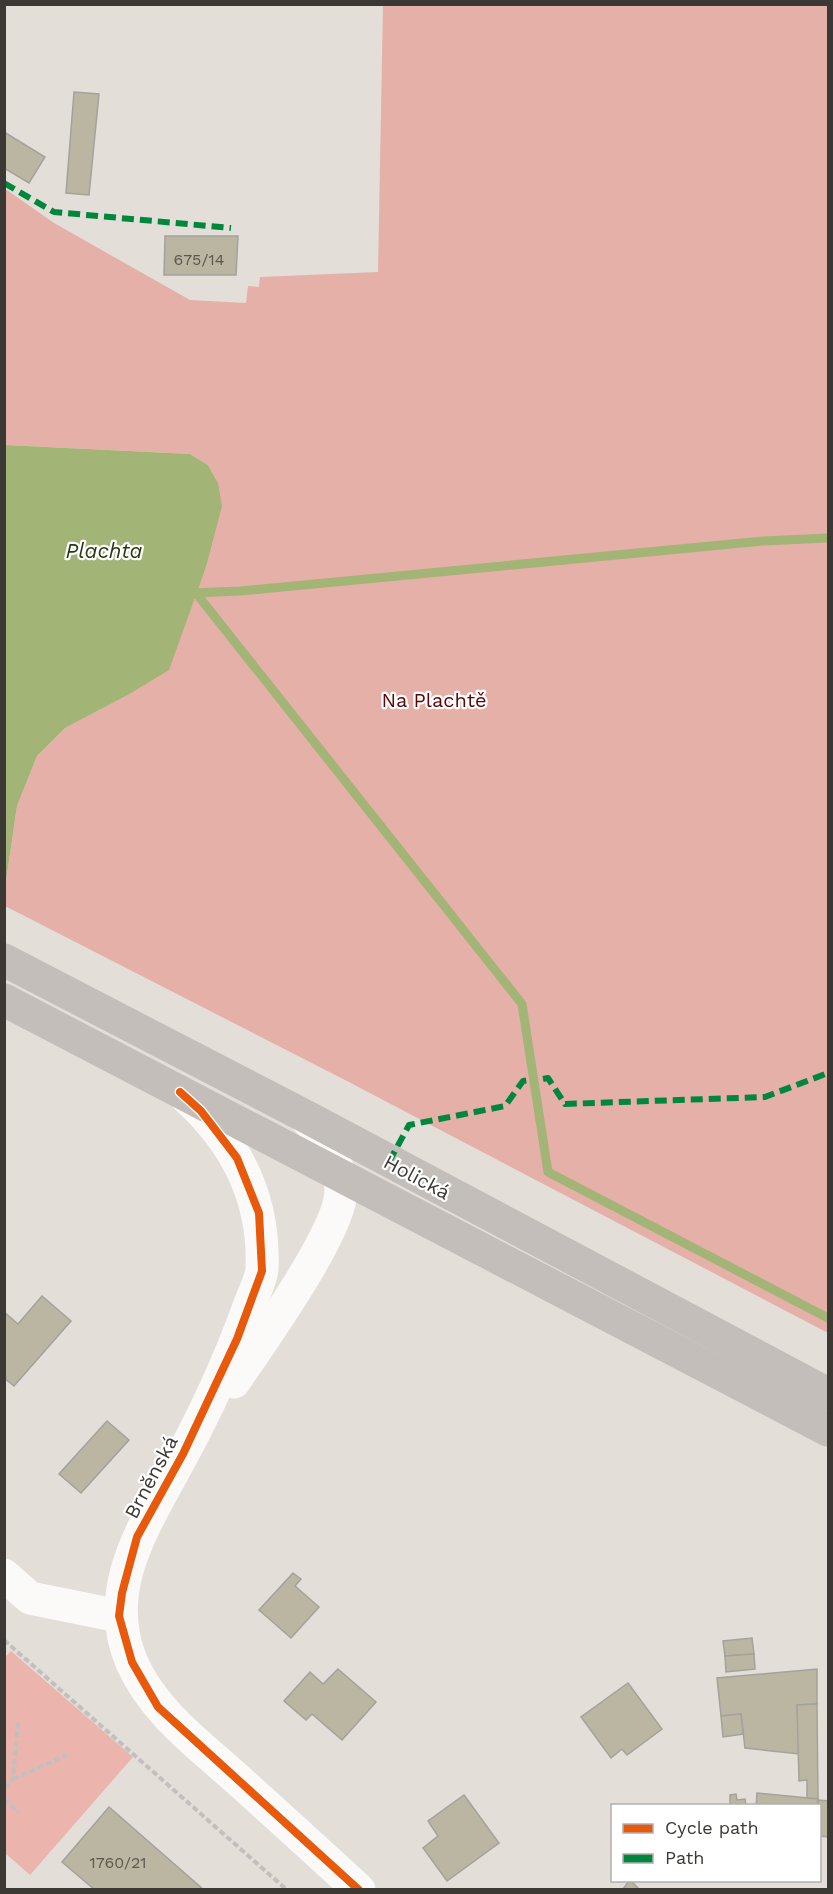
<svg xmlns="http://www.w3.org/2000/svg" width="833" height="1894" font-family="'Work Sans',sans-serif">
<rect width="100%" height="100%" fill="#e3ded8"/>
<polygon fill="#ebb5ad" points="11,1651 133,1757 30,1875 5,1853 4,1658"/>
<polygon fill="#e5b0a7" points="383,5 828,5 828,1333 345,1080 5,906 5,888 17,806 37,756 65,728 126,696 196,593 206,567 218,483 208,465 190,454 5,445 4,188 54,223 190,300 246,303 248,286 259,287 260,277 378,272"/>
<polygon fill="#a3b477" points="5,445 190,454 208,465 218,483 222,506 206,567 169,670 126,696 65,728 37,756 17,806 5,888"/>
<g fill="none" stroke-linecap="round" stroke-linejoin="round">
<g stroke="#a3b477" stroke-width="9">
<polyline points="191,593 240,591 763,541 828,538"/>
<polyline points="196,593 522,1004 548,1172 828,1318"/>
</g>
</g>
<g fill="#bbb6a1" stroke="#a4a29d" stroke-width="1.5">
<polygon points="74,92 99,94 89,195 66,193"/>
<polygon points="4,132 45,157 29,183 4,168"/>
<polygon points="165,236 238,236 236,275 164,275"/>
<polygon points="42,1296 71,1321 14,1386 4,1378 4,1312 18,1324"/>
<polygon points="107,1421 129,1440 81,1493 59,1474"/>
<polygon points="293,1573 301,1579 295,1586 319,1607 291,1638 259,1610"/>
<polygon points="752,1638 754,1654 725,1656 723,1641"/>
<polygon points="754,1654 755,1669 726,1672 725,1656"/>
<polygon points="338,1669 376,1702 342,1740 312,1714 306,1720 284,1701 310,1672 323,1684"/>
<polygon points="817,1669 817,1704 797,1705 799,1754 745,1748 741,1714 721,1716 717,1678"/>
<polygon points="628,1683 662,1729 627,1755 622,1749 611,1758 581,1717"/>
<polygon points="817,1704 818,1800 807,1798 807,1780 799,1781 797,1705"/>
<polygon points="741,1714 743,1734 723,1737 721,1716"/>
<polygon points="757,1793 818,1799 817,1806 756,1806"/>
<polygon points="736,1794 737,1800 745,1799 746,1806 730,1806 730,1795"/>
<polygon points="464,1795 499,1843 447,1881 423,1848 438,1836 428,1821"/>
<polygon points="818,1800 828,1801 828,1837 820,1836"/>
<polygon points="109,1807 204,1890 95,1890 62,1862"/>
<polygon points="630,1880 640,1890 622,1890"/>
</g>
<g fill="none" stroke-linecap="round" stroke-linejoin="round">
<g stroke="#c2c0be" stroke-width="4" stroke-dasharray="6 3" stroke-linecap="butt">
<polyline points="4,1640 287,1890"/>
<polyline points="13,1779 67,1755"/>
<polyline points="4,1788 13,1779 18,1722"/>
<polyline points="4,1799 19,1812"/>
</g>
<g stroke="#fbfaf9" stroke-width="33">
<path d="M186,1097C237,1143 265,1200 262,1269C261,1280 254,1293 250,1304C229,1362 203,1419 173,1472C140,1533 102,1593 132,1663C154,1712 197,1743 236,1778C277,1815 318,1852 359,1890"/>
<path d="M234,1382C259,1345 341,1231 341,1191C340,1160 324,1136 303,1115"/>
<polyline points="4,1575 30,1598 119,1616"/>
</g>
<g stroke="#c4beba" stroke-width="33">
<polyline points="4,960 303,1115 828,1394"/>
<polyline points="4,1000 828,1430"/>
</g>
<g stroke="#00873e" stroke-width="6" stroke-dasharray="12 6" stroke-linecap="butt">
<polyline points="4,183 54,212 231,228"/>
<polyline points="543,1079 548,1078 565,1104 765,1097 828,1073"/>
<polyline points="389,1162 409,1125 505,1106 523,1081 530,1080"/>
</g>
<defs>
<polyline id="cycleway" points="180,1092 201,1111 237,1158 259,1213 262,1271 237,1339 183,1454 137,1537 122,1593 119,1616 132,1662 158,1707 359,1890"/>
</defs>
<use href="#cycleway" stroke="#fff" stroke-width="11"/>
<use href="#cycleway" stroke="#e8590c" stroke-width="8"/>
</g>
<g text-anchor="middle" stroke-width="4.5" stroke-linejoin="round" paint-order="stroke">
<g font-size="16" fill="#5c584f">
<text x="199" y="265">675/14</text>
<text x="118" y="1868">1760/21</text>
</g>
<g font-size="20" fill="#5b0507" stroke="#fff">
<text x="434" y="707">Na Plachtě</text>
</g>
<g font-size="20" fill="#3c3934" stroke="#fff">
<text transform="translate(417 1177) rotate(28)" y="7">Holická</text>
<text transform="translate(151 1477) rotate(-62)" y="7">Brněnská</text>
</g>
<g font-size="21" font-style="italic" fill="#2d3814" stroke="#fff">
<text x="104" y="558">Plachta</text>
</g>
</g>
<rect width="833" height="1894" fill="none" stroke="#3c3934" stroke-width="12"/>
<rect x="611" y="1804" width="210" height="78" fill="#ffffff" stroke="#b1b0ae" stroke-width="1.5"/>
<rect x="623" y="1824" width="30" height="9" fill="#e8590c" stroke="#b1b0ae" stroke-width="1.5"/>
<text x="665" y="1834" font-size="18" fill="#3c3934">Cycle path</text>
<rect x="623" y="1854" width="30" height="9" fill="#00873e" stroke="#b1b0ae" stroke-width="1.5"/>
<text x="665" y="1864" font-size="18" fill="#3c3934">Path</text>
</svg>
